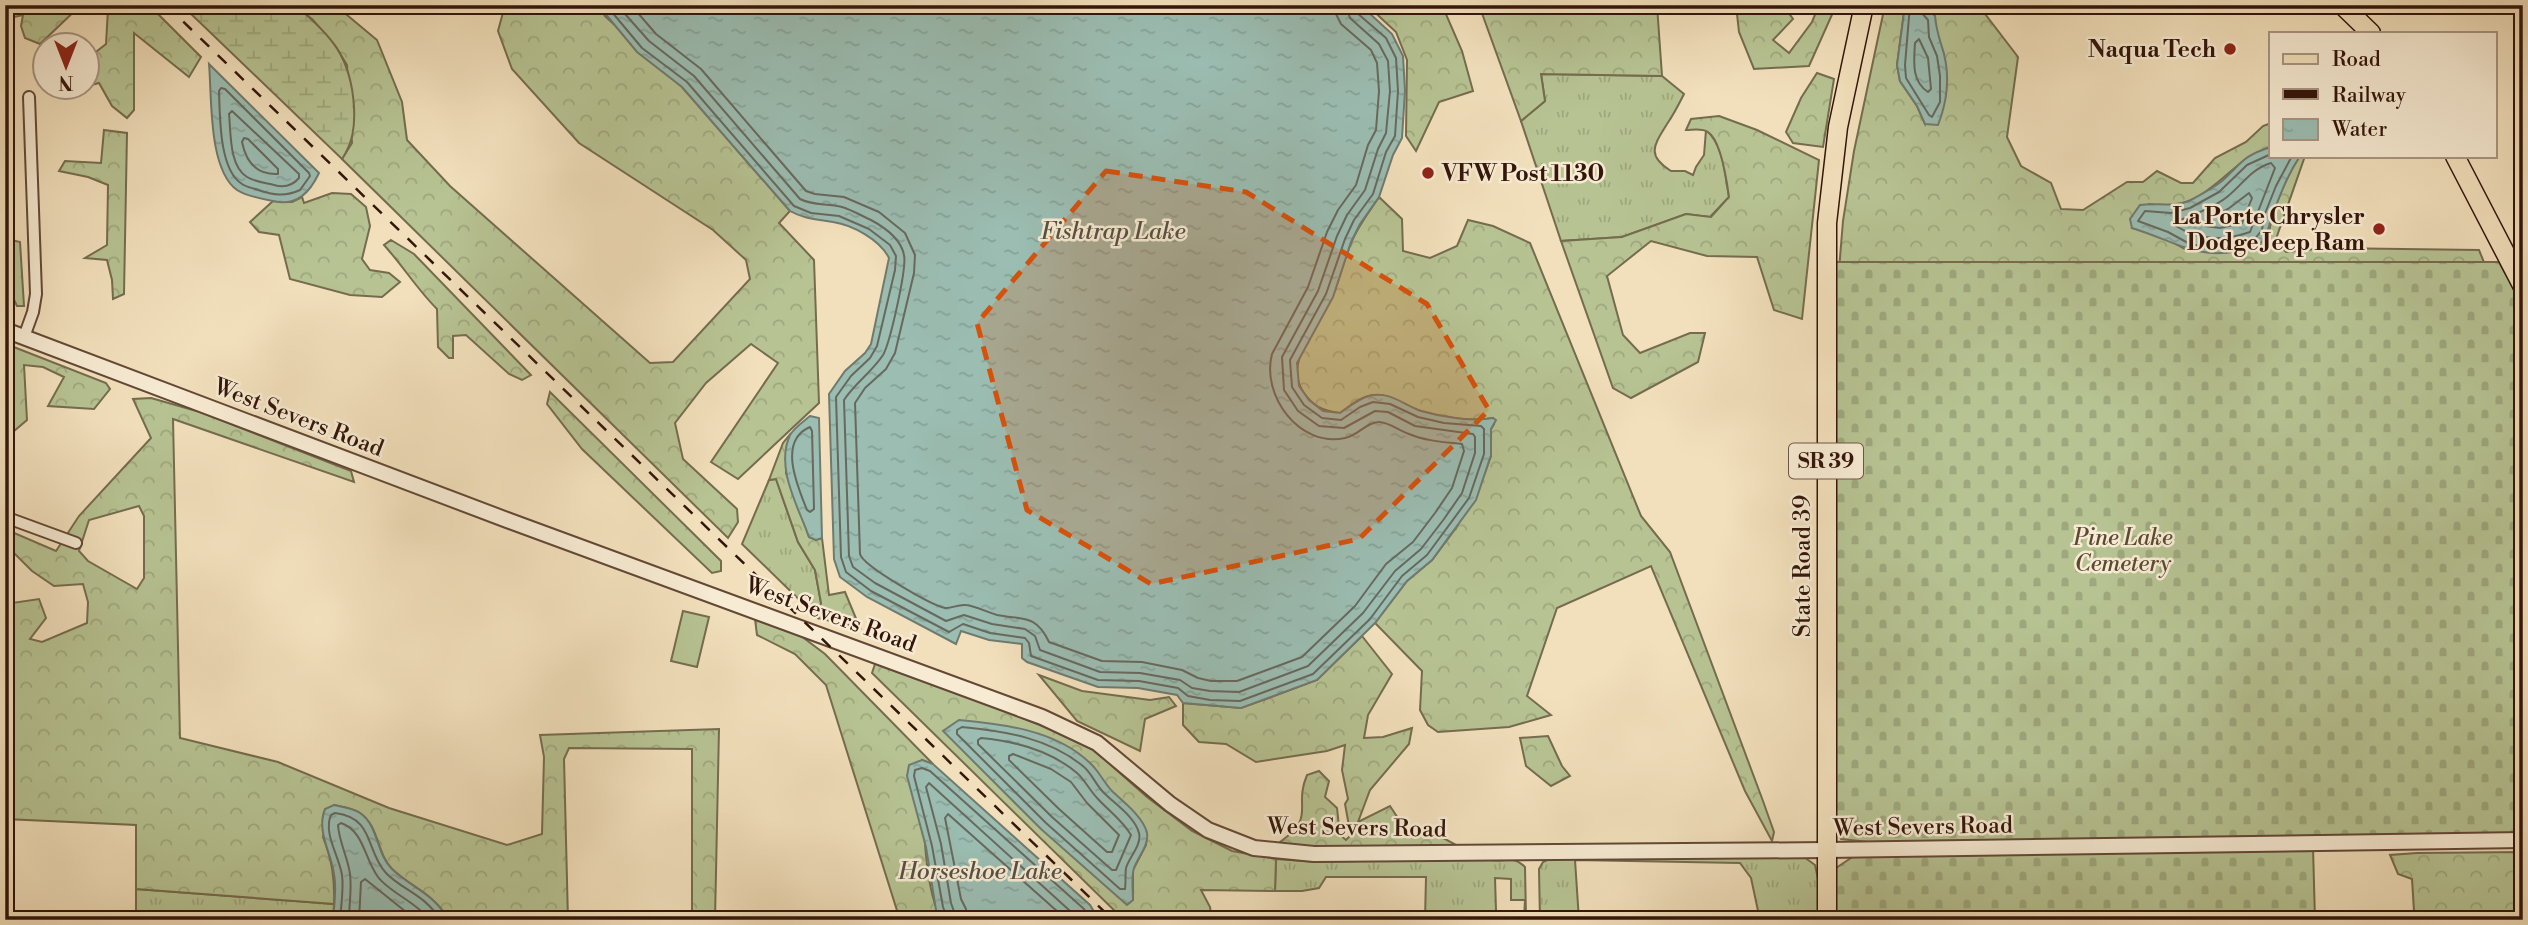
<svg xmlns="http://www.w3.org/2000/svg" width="2528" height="925" font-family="'Libre Bodoni',serif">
<defs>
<pattern id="grass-tufts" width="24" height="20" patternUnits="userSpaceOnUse" patternTransform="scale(1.75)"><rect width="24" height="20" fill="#b7c393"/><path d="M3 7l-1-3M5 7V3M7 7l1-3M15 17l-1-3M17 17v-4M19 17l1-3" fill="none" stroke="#9ea77d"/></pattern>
<pattern id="forest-crowns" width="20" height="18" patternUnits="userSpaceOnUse" patternTransform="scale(1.75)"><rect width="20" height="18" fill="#b7c393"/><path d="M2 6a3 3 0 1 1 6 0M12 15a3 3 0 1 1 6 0" fill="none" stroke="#9ea77d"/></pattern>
<pattern id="wetland-marsh" width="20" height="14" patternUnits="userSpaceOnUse" patternTransform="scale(1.75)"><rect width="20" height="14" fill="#b7c393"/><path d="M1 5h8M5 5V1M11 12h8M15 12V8" fill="none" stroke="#9ea77d"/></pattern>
<pattern id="cemetery-stones" width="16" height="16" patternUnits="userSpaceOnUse" patternTransform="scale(1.75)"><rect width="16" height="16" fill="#b7c393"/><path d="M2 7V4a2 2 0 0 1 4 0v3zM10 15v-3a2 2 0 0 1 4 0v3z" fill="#9ea77d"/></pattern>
<pattern id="water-ripples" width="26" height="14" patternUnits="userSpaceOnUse" patternTransform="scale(1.75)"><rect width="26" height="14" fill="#9bbdb2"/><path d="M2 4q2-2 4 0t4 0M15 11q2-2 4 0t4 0" fill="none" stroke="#86a298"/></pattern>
</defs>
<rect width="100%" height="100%" fill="#f2e0bc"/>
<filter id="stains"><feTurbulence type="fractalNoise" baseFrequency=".00286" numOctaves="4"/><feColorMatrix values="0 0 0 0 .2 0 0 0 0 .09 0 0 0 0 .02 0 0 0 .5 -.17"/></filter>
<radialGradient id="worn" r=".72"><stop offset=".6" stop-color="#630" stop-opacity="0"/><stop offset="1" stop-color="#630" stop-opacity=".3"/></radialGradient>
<g fill="url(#grass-tufts)" stroke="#756c4e" stroke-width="2">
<path d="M1541,74L1662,76L1684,94C1679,104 1674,114 1667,124C1655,144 1645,155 1671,171H1685L1693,175L1696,167L1704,155L1706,130C1723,144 1725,175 1729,197L1710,217L1686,214L1622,237L1561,241L1521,121L1545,101Z"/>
<polygon points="776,479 798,542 815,570 821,603 818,618 742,544 769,480"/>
<polygon points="1553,857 1804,857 1815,865 1819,884 1819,920 1760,920 1751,878 1740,863 1575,860 1579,920 1540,920 1539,869 1543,862"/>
<path d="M1485,858C1501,866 1509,852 1525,867L1526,918L1524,919L1525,900H1511V879L1495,878L1496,910L1488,916L1440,918V920H1425L1426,877H1326L1319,888L1302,891H1275L1276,859L1317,862Z"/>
<polygon points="136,889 334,904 333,920 136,920"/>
</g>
<g fill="url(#forest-crowns)" stroke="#756c4e" stroke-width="2" fill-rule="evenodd">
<polygon points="5,5 81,5 40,44 25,38 21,26 23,15 5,19"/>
<polygon points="104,5 149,5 201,57 189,77 134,33 134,110 127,118 112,106 99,83 88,86 88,71 90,70 92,55 106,44 108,9"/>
<polygon points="295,5 335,5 377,40 402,102 407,140 450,186 650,363 673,362 750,279 746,260 713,230 579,143 512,69 498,31 505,5 598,5 605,16 682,87 790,211 779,223 814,260 819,403 738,479 711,462 778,363 751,344 706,383 675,423 683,459 737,509 738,522 728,538 342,159 352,143 347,65 336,47 313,20"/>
<polygon points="1367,5 1442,5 1462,51 1473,91 1439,102 1416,151 1406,136 1407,60 1396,32"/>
<polygon points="1479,5 1531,5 1532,8 1539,9 1540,5 1657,5 1662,76 1541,74 1545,101 1521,121"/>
<polygon points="1736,5 1783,5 1793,19 1773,40 1789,53 1812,22 1819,5 1832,5 1835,8 1809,66 1754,69 1739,32"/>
<path d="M1885,5H1905L1897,65L1900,81L1917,106L1925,124L1944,54L1936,35L1935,16L1924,5H1973L1982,10L2018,57L2007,137L2021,166L2051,183L2061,209L2083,210L2127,182H2143L2157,171L2181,183H2193L2215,158L2246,142L2263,126L2271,123V147C2224,161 2207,216 2149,204L2132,228L2165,238L2185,249L2269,232C2273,207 2286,177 2300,156H2305L2276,239L2286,252L2327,248L2479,250L2496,292L1838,282L1843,221L1854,151Z"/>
<polygon points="1817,73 1834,79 1823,147 1793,143 1786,132 1801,98"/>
<path d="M1719,116L1757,130L1819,160L1802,319L1774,310L1757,257L1707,256L1651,241L1607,276L1623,335L1640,353L1690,333H1705L1698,362L1631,398L1613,388L1561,241L1622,237L1686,214L1711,217L1729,197C1727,182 1721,140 1708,132C1702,128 1693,130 1686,130L1691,119Z"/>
<polygon points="104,130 127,133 124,294 113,299 112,280 107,260 85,258 107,245 108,185 88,177 59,171 65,161 101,163"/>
<polygon points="332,193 351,194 366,207 370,226 362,259 370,270 389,273 400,282 382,297 350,295 290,279 279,235 259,232 250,222 273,201 292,202 302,197 304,203"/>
<path d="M1379,197L1402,219L1403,251L1430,258L1457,246L1468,220L1493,226L1530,243L1641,516L1670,552L1763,801L1774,832L1772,841L1745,791L1651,566L1557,608L1527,696L1551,715L1509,727L1438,732L1428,725L1420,710L1422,671L1375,623L1407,581L1432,560L1456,528L1484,475L1491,456V429L1494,424L1493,418C1471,422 1442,417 1421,411C1404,406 1392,394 1374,395C1361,396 1350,406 1340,413C1323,411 1314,407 1304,393C1281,361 1322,324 1333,295C1340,278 1344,260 1351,243C1358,226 1369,212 1379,197Z"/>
<path d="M7,239L20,242L24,306H17C7,287 0,260 7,239Z"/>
<path d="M391,240L414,254L531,375L522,380L509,374L466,335L453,336V358H449L438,347L437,309C417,289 403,266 384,245Z"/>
<polygon points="6,344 106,383 110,389 94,409 48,406 64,377 43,367 24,365 27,420 7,437 5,437"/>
<polygon points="550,392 721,561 721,571 712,573 582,449 547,404"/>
<path d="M151,398L200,412L351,471L354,482L173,419L180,738L278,762L389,808L507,845L542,834L544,757L540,735L719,729L715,920H692V749L569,748L564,759L568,920H449C432,892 413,889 392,869C377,854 379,826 360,813C353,808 343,807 334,805L323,837C332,860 335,879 334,904L136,889V825L5,819V604L39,599L46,618L30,639L42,642L87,623L88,602L83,584L54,586L32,571L9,548L5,549V529L56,551L79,516L151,438L133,399ZM139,506L144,516V578L137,589L88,561L79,551L89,520Z"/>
<polygon points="791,433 786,450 786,473 809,537 816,540 822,538 829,595 845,592 860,628 818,618 821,603 815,570 798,542 776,479 769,480 783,443"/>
<path d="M755,619L801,636L825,654L933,764L922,760C923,800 922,888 942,920H900L826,685L795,654L757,635Z"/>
<path d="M1362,636L1392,674L1368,715L1364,738L1383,737L1412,728L1409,744L1370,790L1358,822L1390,806L1407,832L1434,833L1460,847L1347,849L1287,847L1280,842C1317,816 1293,808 1307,775L1319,771L1329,781L1325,797L1337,808L1340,835L1346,840L1355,831L1349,826L1345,804L1348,799L1342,770L1345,745L1327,751L1256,762L1226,744L1199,742L1183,725V703L1241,708L1317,680Z"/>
<path d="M876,661L1086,743L1147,797L1192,831L1232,851L1276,859L1275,891L1201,890L1210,907L1212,920H1124L872,673ZM1089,763L1107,787L1140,820L1147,833L1146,845L1133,870V899Z"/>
<polygon points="1039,675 1082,691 1150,700 1169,697 1176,706 1145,719 1140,751 1077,721"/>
<polygon points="1548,736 1562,766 1570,776 1551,786 1526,766 1520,738"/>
<polygon points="2523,852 2523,920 2391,920 2414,911 2412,879 2398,874 2390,855 2417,853"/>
</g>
<path fill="url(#wetland-marsh)" stroke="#756c4e" stroke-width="2" d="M187,5H295C332,36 351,57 354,107C355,127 353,142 342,159L189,12Z"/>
<g fill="url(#cemetery-stones)" stroke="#756c4e" stroke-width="2">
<polygon points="1833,262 2499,262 2523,306 2523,833 1869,842 1841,839 1835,826"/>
<polygon points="2313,847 2315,920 1836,920 1836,868 1854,856"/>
</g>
<polygon fill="#b7c393" stroke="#756c4e" stroke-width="2" points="683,611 709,617 697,667 671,661"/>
<g fill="url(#water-ripples)" stroke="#717a6f" stroke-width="2">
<path d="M598,5H1260L1265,7L1268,5H1356L1367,11L1392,34L1403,56L1405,91L1402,138L1393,155L1379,197L1360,224L1351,242L1333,297L1297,363L1299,386L1309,400L1323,411L1340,413C1349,407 1358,399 1369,396C1388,390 1404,405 1421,411C1442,417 1472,422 1493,418L1496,420L1491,429V455L1476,500L1432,560L1407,581L1375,623L1317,680L1241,708L1183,703L1177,695L1138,688L1098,687L1027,662L1022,658V644L989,640L961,631L956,644L867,597L840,577L834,559L829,394L845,371L865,353L871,344L889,258C880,240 853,225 833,222C817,219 804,219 790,211L682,87L637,52Z"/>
<path d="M1905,5H1924L1935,16C1936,30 1940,40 1944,54C1950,78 1947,102 1938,125L1925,124L1917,106L1900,81L1897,65Z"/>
<path d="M209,64L319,173C310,192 297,207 273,201C262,199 246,196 237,190C208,169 212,97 209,64Z"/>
<path d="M2271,147V156H2300C2288,174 2280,195 2272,216C2268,228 2268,236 2259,245C2203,265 2183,244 2132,228L2130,219L2140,205C2157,202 2171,208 2189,201C2200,195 2212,189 2222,181C2242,163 2242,156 2271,147Z"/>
<path d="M810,416L819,418L822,538L816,540L809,537C798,506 775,468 790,435C794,428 804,421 810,416Z"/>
<path d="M959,720C1003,724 1056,730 1090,763C1099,771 1104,783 1113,792C1124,802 1144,818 1147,833C1149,845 1138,857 1134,868C1131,877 1133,890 1133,900L1127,905L1041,829L943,731Z"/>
<polygon points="922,760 933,764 1090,905 1099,920 942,920 936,910 926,847 907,776 909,765"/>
<path d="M334,805C343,807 353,808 360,813C379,826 376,854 392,869C413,889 432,892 449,920H333C334,905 337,889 334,874C331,852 316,831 325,809Z"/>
</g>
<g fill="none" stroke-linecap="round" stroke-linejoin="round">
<g stroke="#67695e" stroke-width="2">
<polyline points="606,5 642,48 687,82 794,206 811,213 839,216 869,229 890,245 896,256 895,270 877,346 870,358 851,376 836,397 841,557 846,572 871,591 949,632 963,624 990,633 1025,638 1029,643 1031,656 1098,680 1139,681 1178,688 1188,696 1210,700 1240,701 1313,674 1370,619 1402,576 1427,555 1469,498 1484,454 1484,429 1481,426 1444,423 1418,417 1390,404 1373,402 1360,407 1341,420 1322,418 1304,405 1292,387 1290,360 1326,294 1345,239 1354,220 1373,194 1386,152 1395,136 1398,91 1396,58 1386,38 1357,13 1355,5"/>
<path d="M617,5L649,41L694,76L800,199C813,206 827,203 842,207C852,210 862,216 871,220C884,227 901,239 904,255C907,268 890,343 883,355C872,372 855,383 844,400L849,556L853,567L875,583L946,621L964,615L992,624L1025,629L1035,636L1040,650L1100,672L1140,673L1180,680L1192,688L1210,691L1239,692L1308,666L1363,613L1395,571L1421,549L1444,519L1462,493L1475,453V437L1473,434L1415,426L1388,412L1375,411L1344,428L1319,426L1298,411L1284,390L1282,357L1318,291L1337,236L1347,215L1365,190L1378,149L1386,133L1390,91L1388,61L1379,44L1350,18L1346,5"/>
<path d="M631,5L656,34L701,69L806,191L815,194L844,197L879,212L905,233L915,255L914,273L895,353L886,369L865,388L855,403L860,554C863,566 931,605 945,608C951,609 958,604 966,605C976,606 986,612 997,615C1023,620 1036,614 1049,642L1102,661L1142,662L1182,670L1198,678L1211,681H1237L1302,657L1355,606L1386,564L1413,542L1435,513L1452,488L1464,451L1462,444C1445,442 1425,441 1409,434C1399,431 1389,422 1379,422C1366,422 1358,436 1345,438C1299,448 1261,395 1272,354L1308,287L1327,232L1338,210L1356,185L1368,145L1376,130L1379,91L1377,63L1371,50L1341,24L1336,14V5"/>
<polyline points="1910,5 1905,65 1906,78 1929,115 1932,117 1940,102 1940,76 1937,56 1929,37 1928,20 1921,12 1920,5"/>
<path d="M1919,39L1928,58L1931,89L1928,92C1911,81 1914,61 1915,43Z"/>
<path d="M221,88L225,89L309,173L310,176L300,190C285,197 273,195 258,190C253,188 246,187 242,184C219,170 220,116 219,91Z"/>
<path d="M232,111L299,174V178C292,186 284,188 274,185C266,183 255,182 247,177C229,166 231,133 229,114Z"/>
<path d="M244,138L248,139L278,169V174C256,175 246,162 242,142Z"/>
<polyline points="2271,154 2247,165 2219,192 2190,208 2171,213 2145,211 2138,221 2168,232 2188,243 2207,248 2223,247 2254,240 2262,230 2264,216 2276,186 2292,156"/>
<path d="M2271,163L2275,168L2250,232C2224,241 2199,241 2176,226L2177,221C2194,215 2213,208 2227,197C2243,184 2251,169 2271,163Z"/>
<polygon points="2249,193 2252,198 2242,223 2220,228 2205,226 2205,221 2228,209"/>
<path d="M810,427L812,431L814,509L810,512L807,510C798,487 777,441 810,427Z"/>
<path d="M962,727C1004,731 1050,738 1084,767C1092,774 1096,785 1104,793C1115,804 1135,817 1139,833C1142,845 1129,857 1126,868C1125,875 1126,883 1125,889H1120L1046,823L957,734V730Z"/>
<path d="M981,738C1014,741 1051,751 1077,773C1085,780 1090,791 1098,799C1109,811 1123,821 1131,835L1116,870H1112L1052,817L978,744V740Z"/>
<polygon points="1013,754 1051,769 1071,782 1087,803 1119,835 1112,852 1107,852 1059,809 1009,760 1009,756"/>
<path d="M340,920C341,905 344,889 342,875C339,856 323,833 331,815L335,813C375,818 365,850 386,873C402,890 426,895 440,920"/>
<path d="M349,920C349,905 352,889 350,874C348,858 339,842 338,825L341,823C364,831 364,858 378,877C389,892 416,902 430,920"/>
<polyline points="359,920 361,882 365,879 416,920"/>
<polyline points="948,920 943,907 932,846 914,776 915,770 922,768 930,771 1084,909 1091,920"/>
<polyline points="957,920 951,903 941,844 926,787 929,783 1080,920"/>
<polyline points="967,920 966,909 961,899 945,818 948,814 1067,920"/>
</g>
<defs>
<g id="minor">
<polyline points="24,337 33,312 36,294 29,97"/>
<polyline points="5,517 76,543"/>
</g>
<polyline id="tertiary" points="5,330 507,520 1042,717 1097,743 1170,804 1208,830 1254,848 1314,854 1827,850 2523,840"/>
<g id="primary">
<polyline points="2342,5 2371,33"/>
<polyline points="2455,156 2523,287"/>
<polyline points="1827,920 1827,223 1838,127 1864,5"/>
</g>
</defs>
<use href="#minor" stroke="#634836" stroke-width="14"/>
<use href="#tertiary" stroke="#634836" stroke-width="18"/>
<use href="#primary" stroke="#33150a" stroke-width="21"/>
<use href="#minor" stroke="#f7ebd3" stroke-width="10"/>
<use href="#tertiary" stroke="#f7ebd3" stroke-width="14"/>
<use href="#primary" stroke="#f2e0bc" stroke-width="18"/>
<polyline stroke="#33150a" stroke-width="2.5" stroke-dasharray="12 12" stroke-linecap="butt" points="166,5 1113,920"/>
</g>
<path fill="#d6520c" fill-opacity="0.2" stroke="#d6520c" stroke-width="5" stroke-dasharray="14 9" stroke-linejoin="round" d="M1106,171L1246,192L1427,304L1489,410L1359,539L1151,584L1027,510L977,323Z"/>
<g fill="#8f2418" stroke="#f7ebd3" stroke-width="2.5">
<circle cx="2230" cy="49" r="7"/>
<circle cx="1428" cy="173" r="7"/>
<circle cx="2379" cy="229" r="7"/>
</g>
<g text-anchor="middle" stroke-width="5" stroke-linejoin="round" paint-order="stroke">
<rect fill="#f7ebd3" stroke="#6e5546" stroke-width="2" x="1789" y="443.5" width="74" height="35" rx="5"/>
<g font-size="21" font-weight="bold" fill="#33150a">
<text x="1826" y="468">SR 39</text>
</g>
<g font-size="23" font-weight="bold" fill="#33150a" stroke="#f7ebd3" text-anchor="end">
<text x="2216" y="57">Naqua Tech</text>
<text x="1442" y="181" text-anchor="start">VFW Post 1130</text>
<text x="2365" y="224">La Porte Chrysler<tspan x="2365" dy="26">Dodge Jeep Ram</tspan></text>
</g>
<g font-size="23" fill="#33150a" stroke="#f7ebd3">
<text transform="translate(299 417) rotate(21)" y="8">West Severs Road</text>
<text transform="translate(1802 566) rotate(-90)" y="8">State Road 39</text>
<text transform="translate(831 614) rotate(20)" y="8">West Severs Road</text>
<text transform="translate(1923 826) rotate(-1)" y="8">West Severs Road</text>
<text transform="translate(1357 827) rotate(1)" y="8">West Severs Road</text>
</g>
<g font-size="23" font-style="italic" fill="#5b4933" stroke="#f7ebd3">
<text x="2123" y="545">Pine Lake<tspan x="2123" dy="26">Cemetery</tspan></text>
</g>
<g font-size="24" font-style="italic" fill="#575045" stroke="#f7ebd3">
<text x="1113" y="239">Fishtrap Lake</text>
<text x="980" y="879">Horseshoe Lake</text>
</g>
</g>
<rect width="2528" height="925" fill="none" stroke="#f2e0bc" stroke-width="28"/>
<rect x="7" y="7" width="2514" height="911" fill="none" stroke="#33150a" stroke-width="3.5"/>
<rect x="14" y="14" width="2500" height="897" fill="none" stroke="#33150a" stroke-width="2"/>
<rect x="2269" y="32" width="228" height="126" fill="#f7ebd3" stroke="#a99583" stroke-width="2"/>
<rect x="2283" y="54" width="35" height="10" fill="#f2e0bc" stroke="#a99583" stroke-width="2"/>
<text x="2332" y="66" font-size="21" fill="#33150a">Road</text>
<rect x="2283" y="89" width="35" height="10" fill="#33150a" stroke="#a99583" stroke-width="2"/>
<text x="2332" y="102" font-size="21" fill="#33150a">Railway</text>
<rect x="2283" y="119" width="35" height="21" fill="url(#water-ripples)" stroke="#a99583" stroke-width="2"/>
<text x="2332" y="136" font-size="21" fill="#33150a">Water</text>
<g transform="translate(66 66) rotate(180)"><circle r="33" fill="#f7ebd3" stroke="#a99583" stroke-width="2"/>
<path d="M0-5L12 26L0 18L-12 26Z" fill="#8f2418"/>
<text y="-10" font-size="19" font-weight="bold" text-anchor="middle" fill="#33150a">N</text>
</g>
<rect width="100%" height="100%" filter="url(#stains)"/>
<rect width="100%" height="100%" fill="url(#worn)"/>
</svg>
